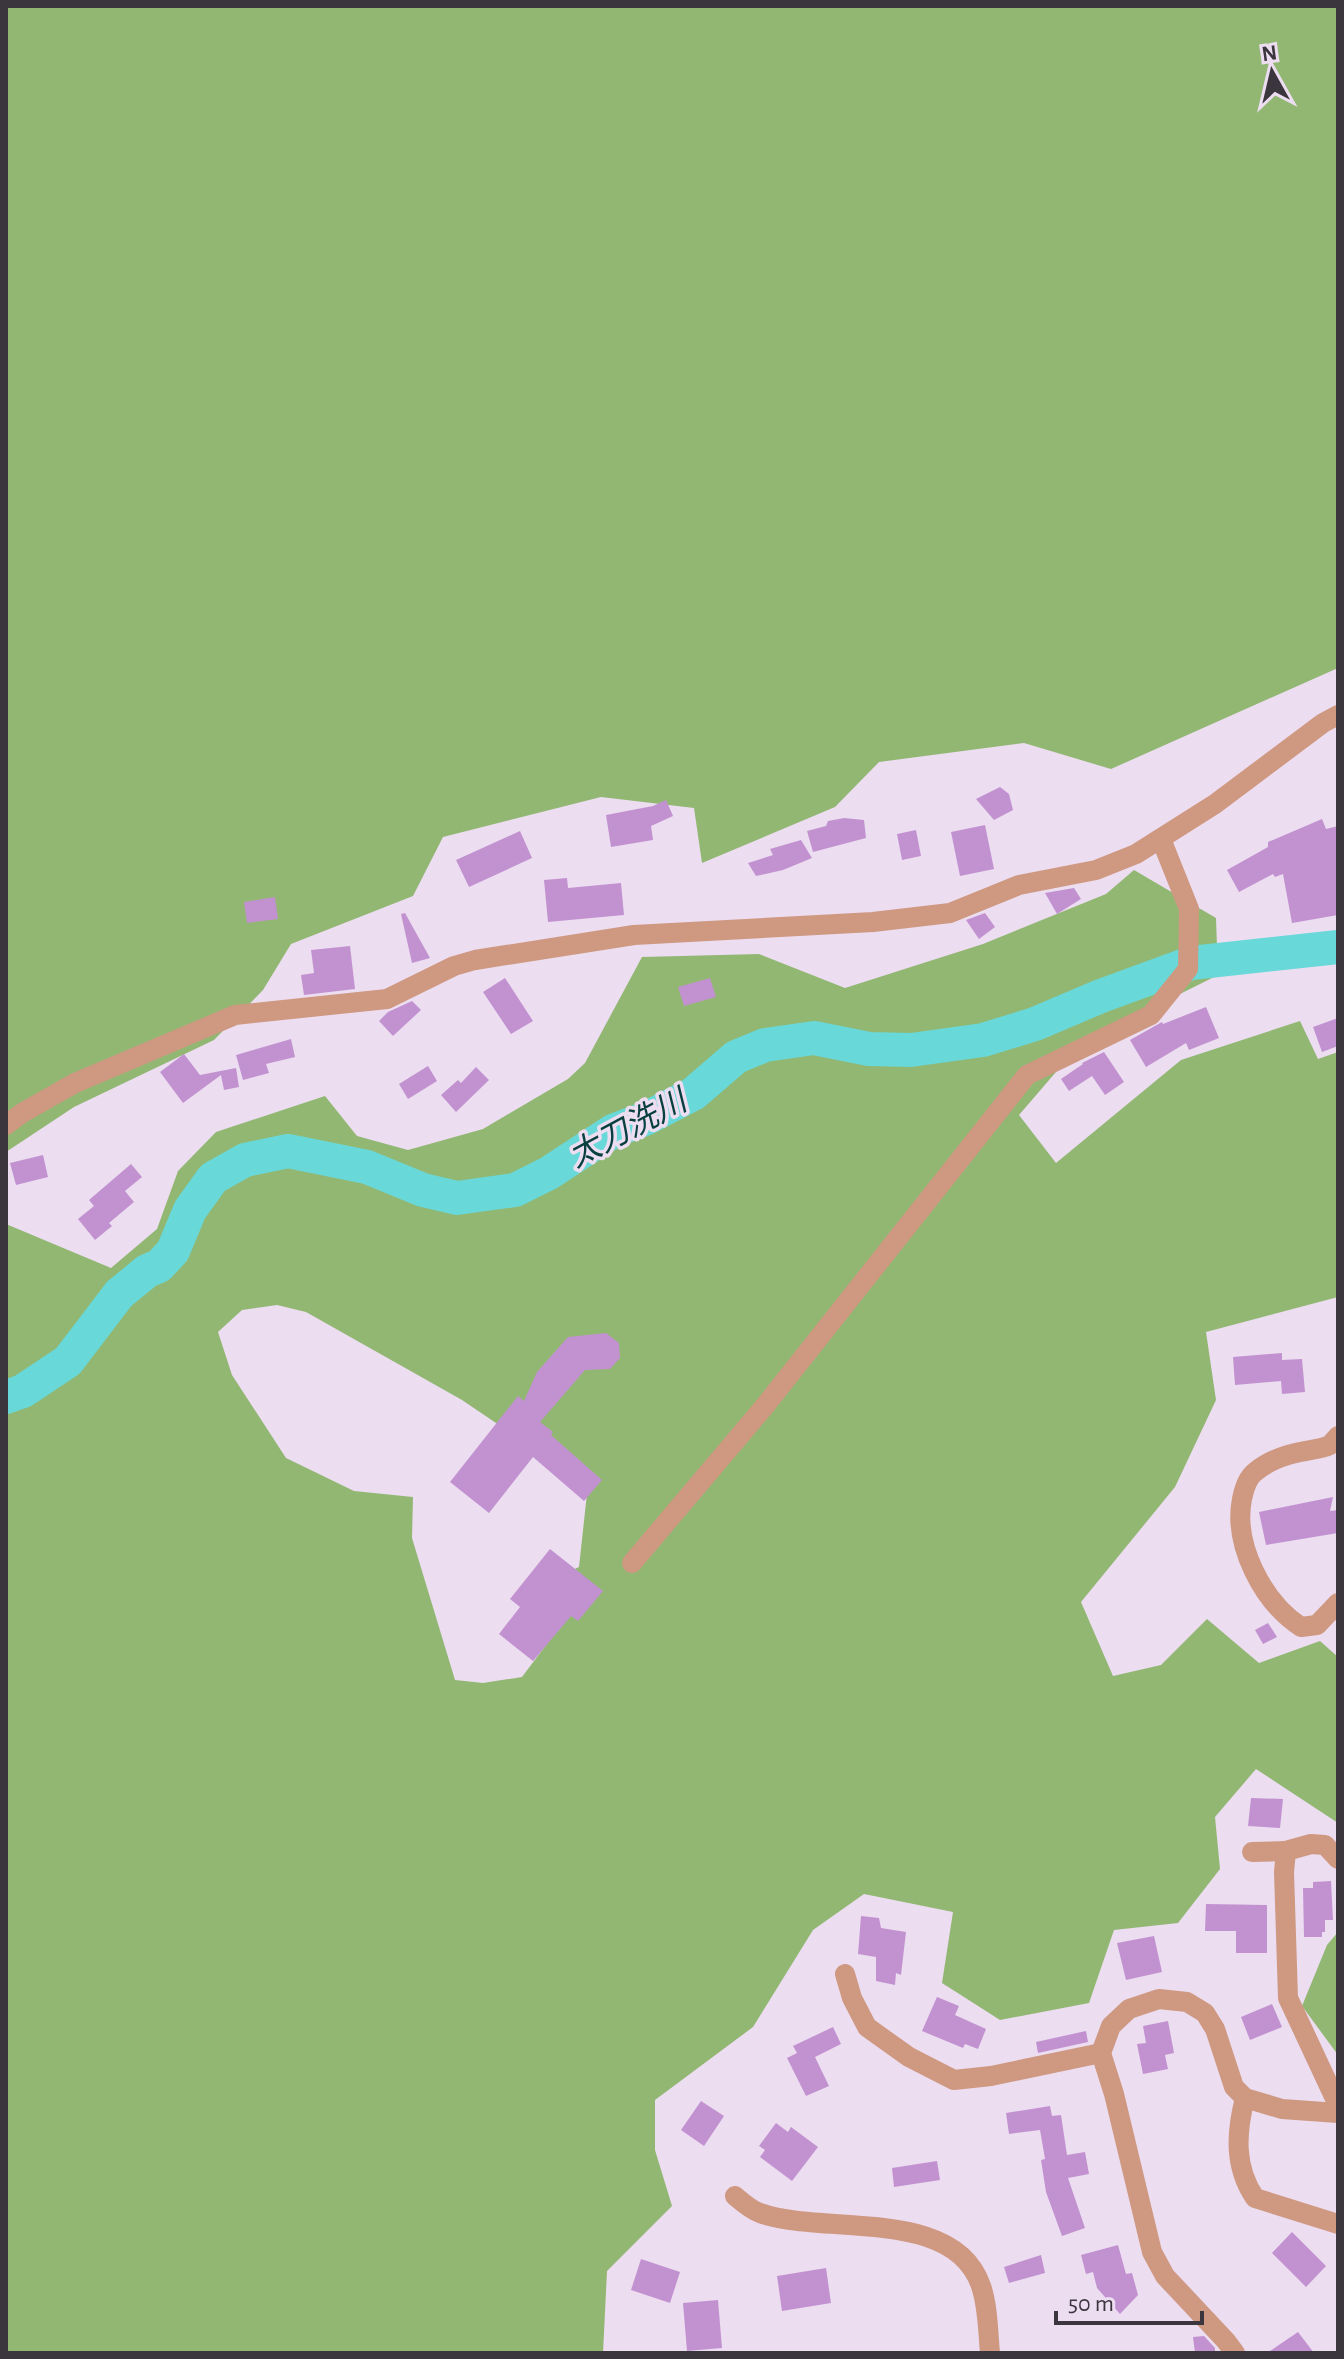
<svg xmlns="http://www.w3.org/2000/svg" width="1344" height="2359" font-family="'Alegreya Sans','Noto Sans JP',sans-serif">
<rect width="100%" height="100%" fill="#ecddf1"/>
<g fill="#92b773" fill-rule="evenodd">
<polygon points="6,6 1338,6 1338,668 1111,769 1024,743 879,762 835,807 702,863 694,808 601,797 443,837 413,896 291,944 263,990 214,1040 74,1107 6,1152"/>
<path d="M1134,870L1216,918L1218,975L1114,1027L1062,1065L1019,1115L1056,1163L1181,1060L1300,1021L1318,1059L1338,1052V1297L1206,1332L1216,1400L1175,1487L1081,1602L1113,1676L1161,1665L1207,1619L1259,1663L1320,1641L1338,1657V1823L1256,1769L1215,1817L1220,1869L1178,1923L1114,1930L1089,2003L1000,2020L942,1983L953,1912L864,1894L813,1930L753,2027L655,2100V2150L672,2206L607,2271L603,2353H6V1224L111,1268L157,1229L178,1171L216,1132L325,1096L357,1136L408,1150L483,1129L568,1079L585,1063L642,957L759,954L845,988L983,944L1106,894ZM277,1305L306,1312L462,1400L515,1436L589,1475L579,1567L546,1582L552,1637L522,1677L483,1683L455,1680L412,1538L413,1497L354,1491L286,1458L232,1375L218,1332L242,1310Z"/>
<polygon points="1338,1932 1338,2055 1302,2006 1327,1945"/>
</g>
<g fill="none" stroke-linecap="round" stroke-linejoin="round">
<polyline stroke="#69d8d8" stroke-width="34" points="6,1397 23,1391 68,1361 119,1294 147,1271 159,1266 173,1251 190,1210 213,1178 245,1160 288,1151 367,1167 423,1190 457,1198 515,1190 549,1173 613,1131 647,1118 693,1094 736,1057 765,1045 814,1038 869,1049 911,1050 983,1040 1035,1024 1101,996 1191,963 1338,947"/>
</g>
<g fill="#c292d0">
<polygon points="1000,787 1009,794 1013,810 994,820 976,799"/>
<polygon points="666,800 673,816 651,826 653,840 611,847 606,815 653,806"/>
<polygon points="844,818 864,820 866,838 813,852 807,831 826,826 828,821"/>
<polygon points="1322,819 1326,829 1338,826 1338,915 1292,923 1283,874 1275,877 1273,874 1239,892 1227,870 1268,847 1268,842"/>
<polygon points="985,825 994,869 960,876 951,832"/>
<polygon points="916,830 921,856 902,860 897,834"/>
<polygon points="520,831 532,858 469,887 456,860"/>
<polygon points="801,840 812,858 783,870 756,876 748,863 773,855 770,849"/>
<polygon points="567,878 568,888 621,883 624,915 548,922 544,880"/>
<polygon points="1074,888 1081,899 1057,914 1045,893"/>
<polygon points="275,897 278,919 247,923 244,902"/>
<polygon points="405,913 430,958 412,963 401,914"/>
<polygon points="985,913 995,927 979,939 966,920"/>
<polygon points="350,946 355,989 304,995 301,975 314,973 311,950"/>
<polygon points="505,978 533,1021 511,1034 483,992"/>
<polygon points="710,978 716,997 684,1006 678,987"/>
<polygon points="412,1001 421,1010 393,1036 379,1021 388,1012"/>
<polygon points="1206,1007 1219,1038 1189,1050 1186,1043 1146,1067 1130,1040 1162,1022 1163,1024"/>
<polygon points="1338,1018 1338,1046 1322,1052 1313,1027"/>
<polygon points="291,1039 295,1057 266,1064 269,1073 243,1080 236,1055"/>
<polygon points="1104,1052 1124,1082 1105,1095 1092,1076 1069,1091 1061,1079 1083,1064 1082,1063"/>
<polygon points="184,1054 200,1075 236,1068 239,1087 224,1090 221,1075 183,1103 160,1072"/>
<polygon points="428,1066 437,1081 408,1099 399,1084"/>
<polygon points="476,1067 489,1080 456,1112 441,1095 458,1080 461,1083"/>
<polygon points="43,1155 48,1177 16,1185 10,1163"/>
<polygon points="131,1164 142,1177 125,1191 134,1202 109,1223 112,1226 95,1240 78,1219 94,1206 89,1200"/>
<polygon points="606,1333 619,1343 620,1358 610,1369 585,1370 540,1422 553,1432 551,1435 602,1480 584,1501 533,1457 489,1513 450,1482 518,1396 524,1401 537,1372 568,1337"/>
<polygon points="1282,1353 1282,1360 1302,1359 1305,1392 1282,1394 1281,1381 1235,1385 1233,1357"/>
<polygon points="1333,1497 1330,1511 1338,1510 1338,1533 1266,1545 1259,1512"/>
<polygon points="550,1549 603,1591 578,1621 571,1616 533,1661 499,1634 520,1607 510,1599"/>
<polygon points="1268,1623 1277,1637 1263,1644 1255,1630"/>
<polygon points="1251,1798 1283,1799 1280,1828 1248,1826"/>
<polygon points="1331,1881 1333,1920 1325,1920 1325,1932 1322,1932 1322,1937 1304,1937 1303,1888 1313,1888 1313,1882"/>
<polygon points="1206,1904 1267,1905 1267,1953 1236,1953 1236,1931 1205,1931"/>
<polygon points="861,1916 879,1918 881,1928 906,1932 901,1975 896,1973 895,1985 876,1981 876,1957 858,1954"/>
<polygon points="1154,1936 1162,1972 1126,1980 1117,1943"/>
<polygon points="937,1997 959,2006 955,2015 986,2029 978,2049 965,2044 963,2048 922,2031"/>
<polygon points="1272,2004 1282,2027 1250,2040 1241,2017"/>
<polygon points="1168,2021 1174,2053 1165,2055 1168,2069 1143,2074 1137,2044 1146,2043 1143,2026"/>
<polygon points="833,2027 841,2044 815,2057 829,2086 806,2096 787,2058 797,2053 793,2046"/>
<polygon points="1086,2031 1088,2042 1038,2053 1036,2042"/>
<polygon points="701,2101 724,2116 704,2146 681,2130"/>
<polygon points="1050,2106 1052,2116 1061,2115 1067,2155 1085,2152 1089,2174 1068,2178 1085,2228 1062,2236 1046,2192 1041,2160 1045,2159 1040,2130 1009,2134 1006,2113"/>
<polygon points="776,2123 788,2132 791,2127 818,2147 792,2181 760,2157 765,2150 759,2146"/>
<polygon points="937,2161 940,2180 894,2187 892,2168"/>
<polygon points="1292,2232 1326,2266 1306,2287 1272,2253"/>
<polygon points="1118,2245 1126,2274 1132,2273 1138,2295 1120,2314 1097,2288 1093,2272 1086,2274 1081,2255"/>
<polygon points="1041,2255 1045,2273 1009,2283 1004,2267"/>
<polygon points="641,2259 680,2272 670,2303 631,2290"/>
<polygon points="826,2268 831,2303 782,2311 777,2276"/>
<polygon points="718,2300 722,2348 687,2351 683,2303"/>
<polygon points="1298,2332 1314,2353 1267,2353"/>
<polygon points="1204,2336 1215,2348 1215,2353 1195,2353 1193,2337"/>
</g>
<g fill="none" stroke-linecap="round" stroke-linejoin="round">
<g stroke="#ce9881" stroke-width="20">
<polyline points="6,1125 22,1113 75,1083 235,1015 387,999 454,966 475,960 634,935 873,922 950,913 1019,885 1096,870 1136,854 1215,804 1323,723 1338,715"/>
<path d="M1338,1436C1336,1438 1332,1443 1330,1445C1322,1449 1309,1450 1300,1452C1285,1455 1267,1462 1255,1472C1247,1478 1244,1489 1242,1499C1233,1545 1263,1602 1301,1627L1317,1625L1338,1603"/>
<polyline points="632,1563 764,1407 1027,1075 1151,1015 1188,969 1189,909 1161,839"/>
<polyline points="1252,1852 1286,1851"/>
<polyline points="1338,1859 1325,1845 1311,1844 1286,1851 1284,1872 1288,1998 1338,2105"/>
<polyline points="845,1974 852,1998 867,2027 909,2057 954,2080 991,2076 1101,2053"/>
<path d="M1245,2098C1236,2133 1234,2167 1255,2198L1338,2224"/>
<path d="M735,2196C742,2202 751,2210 760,2213C824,2236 954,2206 981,2286C988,2306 988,2332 990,2353"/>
<polyline points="1235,2353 1226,2341 1165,2276 1152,2252 1114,2094 1101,2053 1111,2026 1129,2009 1159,1999 1187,2002 1205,2013 1215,2029 1234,2087 1245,2098 1282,2109 1338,2113"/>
</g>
</g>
<g text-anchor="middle" stroke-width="7" stroke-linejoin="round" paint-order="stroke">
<g font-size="32" font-style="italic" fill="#073e3e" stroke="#ecddf1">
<text transform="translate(627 1128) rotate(-28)" y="11">太刀洗川</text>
</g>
</g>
<rect width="1344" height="2359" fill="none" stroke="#3b353d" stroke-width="16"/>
<g transform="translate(1272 72) rotate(352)" stroke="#ecddf1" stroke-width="6" paint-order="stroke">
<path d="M0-6L14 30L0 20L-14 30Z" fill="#3b353d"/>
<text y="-12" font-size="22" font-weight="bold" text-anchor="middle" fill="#3b353d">N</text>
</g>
<path d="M1056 2311v12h146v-12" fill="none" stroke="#3b353d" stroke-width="4"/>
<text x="1068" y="2311" font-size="24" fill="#3b353d" stroke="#ecddf1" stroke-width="6" paint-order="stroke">50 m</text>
</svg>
